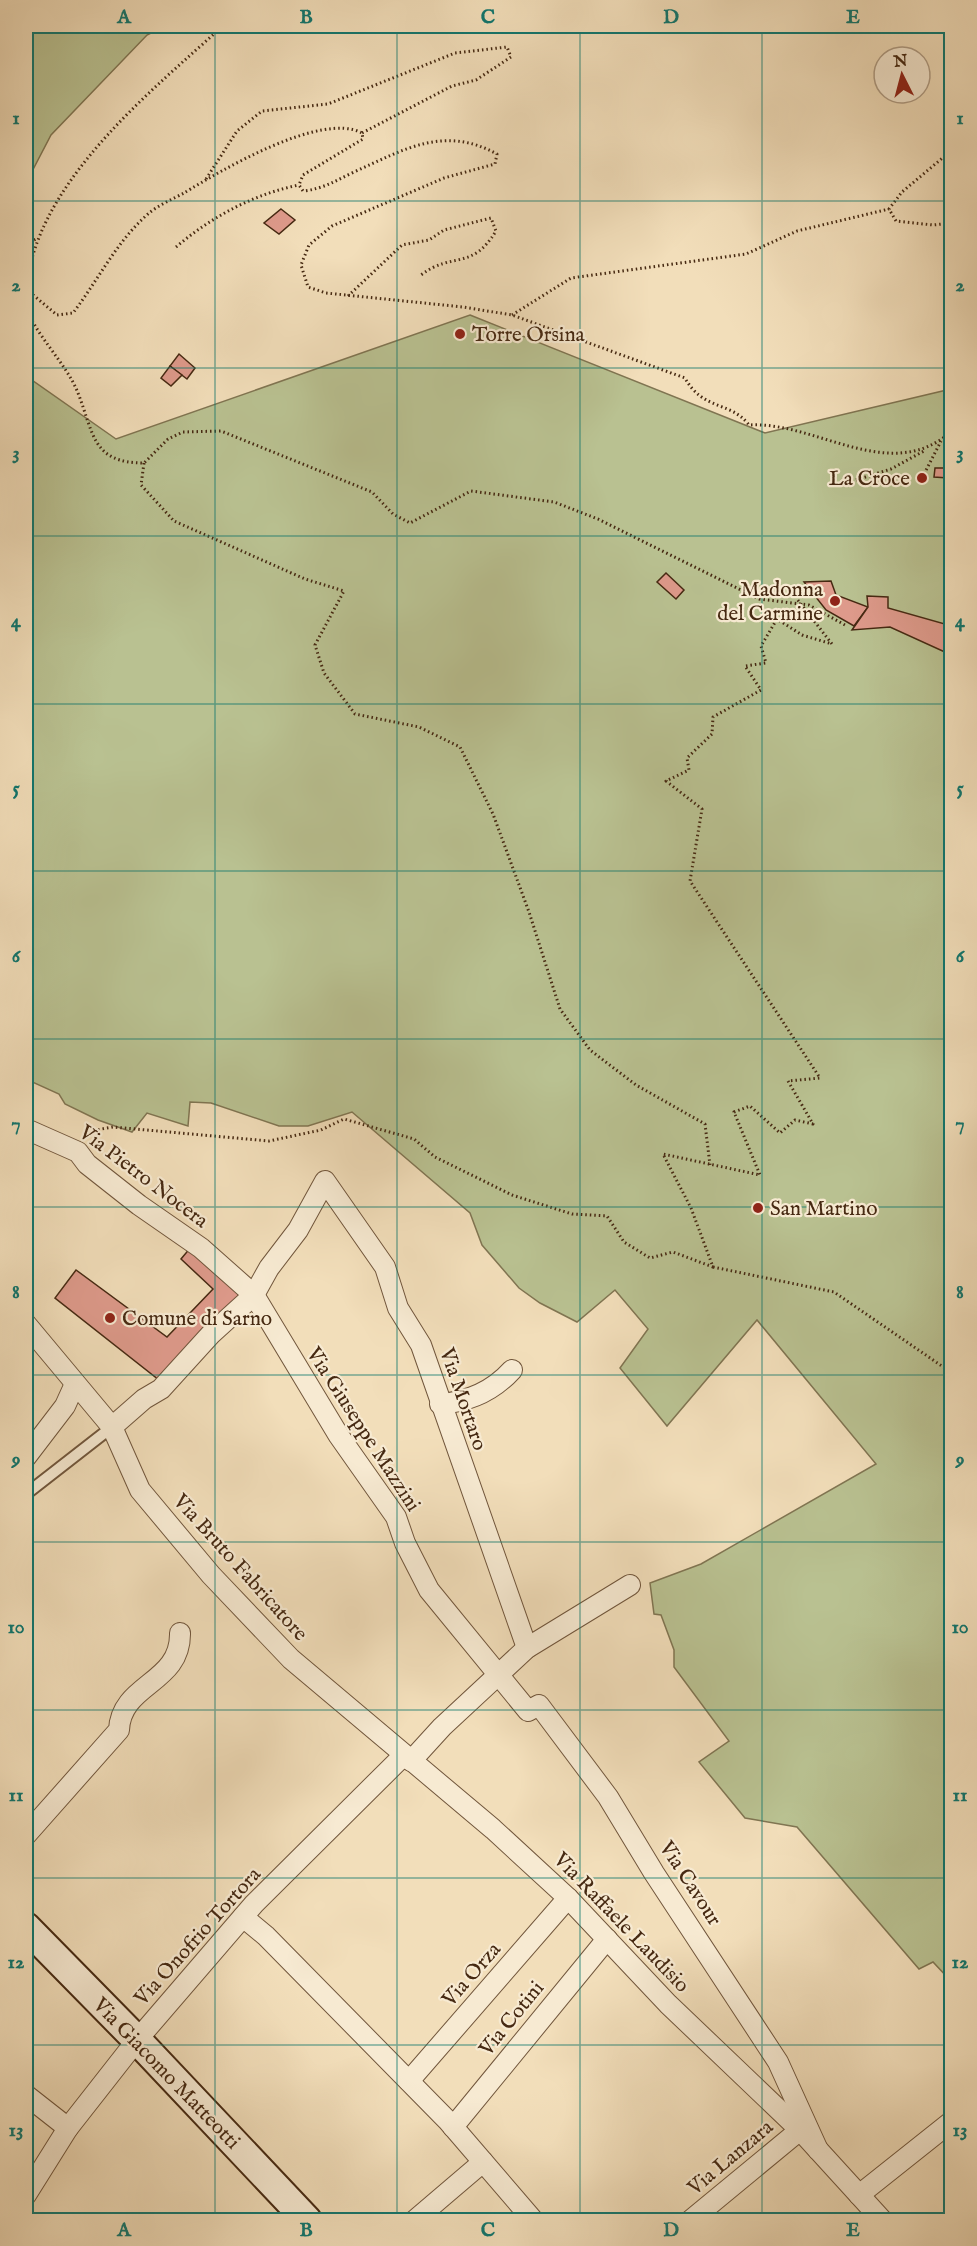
<svg xmlns="http://www.w3.org/2000/svg" width="977" height="2246" font-family="'IM FELL English',serif">
<rect width="100%" height="100%" fill="#f2deba"/>
<filter id="stains"><feTurbulence type="fractalNoise" baseFrequency=".00333" numOctaves="4"/><feColorMatrix values="0 0 0 0 .2 0 0 0 0 .09 0 0 0 0 .02 0 0 0 .5 -.17"/></filter>
<radialGradient id="worn" r=".72"><stop offset=".6" stop-color="#630" stop-opacity="0"/><stop offset="1" stop-color="#630" stop-opacity=".3"/></radialGradient>
<g fill="#b9c191" stroke="#807552" stroke-width="1.5">
<polygon points="26,26 165,26 147,35 51,135 26,183"/>
<polygon points="470,315 765,433 951,389 952,1977 949,1979 933,1962 919,1969 797,1827 745,1818 699,1762 729,1741 674,1667 674,1650 661,1615 654,1614 650,1583 701,1564 876,1464 757,1320 667,1426 620,1368 648,1329 615,1290 577,1322 540,1303 519,1288 482,1245 470,1213 352,1112 308,1126 279,1126 211,1103 190,1102 188,1126 147,1113 132,1132 98,1120 65,1104 59,1094 30,1081 26,1076 26,376 116,439"/>
</g>
<g fill="#de9a8b" stroke="#462912" stroke-width="1.5">
<polygon points="281,209 295,220 279,234 264,223"/>
<polygon points="179,354 195,368 187,379 170,366"/>
<polygon points="170,366 182,375 171,386 161,378"/>
<polygon points="935,468 949,468 948,478 934,477"/>
<polygon points="666,573 684,590 676,599 657,582"/>
<polygon points="831,581 836,595 868,607 854,626 826,610 804,582"/>
<polygon points="867,596 888,597 888,608 952,626 952,644 947,653 890,627 852,630 868,607"/>
<polygon points="191,1247 243,1294 159,1380 55,1298 76,1270 167,1337 213,1289 181,1259"/>
</g>
<g fill="none" stroke-linecap="round" stroke-linejoin="round">
<defs>
<polyline id="lane" points="26,1494 112,1427"/>
<g id="street">
<polyline points="26,1129 78,1152 87,1164 139,1205 201,1248 254,1295 339,1436 396,1517 405,1543 429,1590 528,1711 539,1705 608,1797 654,1873 778,2062 818,2150"/>
<polyline points="26,1324 112,1427 140,1490 211,1575 291,1659 493,1829 568,1898 668,2004 800,2130 882,2220"/>
<path d="M440,1404C468,1402 493,1391 512,1370"/>
<polyline points="112,1427 144,1399 161,1389 211,1334 254,1295 269,1268 298,1230 325,1181 385,1267 398,1308 421,1345 527,1648"/>
<polyline points="26,1457 65,1406 75,1384"/>
<polyline points="411,1761 442,1727 527,1648 630,1585"/>
<path d="M26,1835L119,1730C121,1683 181,1684 180,1633"/>
<polyline points="243,1917 266,1936 448,2121 533,2220"/>
<polyline points="409,2081 568,1898"/>
<polyline points="26,2095 68,2128"/>
<polyline points="453,2127 607,1939"/>
<polyline points="26,2195 68,2128 137,2040 254,1904 404,1755"/>
<polyline points="859,2195 952,2121"/>
<polyline points="415,2220 483,2162"/>
<polyline points="691,2220 800,2130"/>
</g>
<polyline id="secondary" points="26,1927 137,2040 307,2220"/>
</defs>
<use href="#lane" stroke="#71563c" stroke-width="14"/>
<use href="#street" stroke="#71563c" stroke-width="22"/>
<use href="#secondary" stroke="#462912" stroke-width="32"/>
<g stroke="#462912" stroke-width="3" stroke-dasharray="1.5 3" stroke-linecap="butt">
<path d="M223,26C153,89 48,174 29,271C27,283 24,295 27,307C32,331 67,364 78,393C94,434 92,463 144,463L168,439L183,432L221,431L372,492L393,514L410,523L471,491L554,502L598,519L759,599L809,605L845,625"/>
<polyline points="952,150 902,192 889,209 896,221 933,225 952,223"/>
<polyline points="206,179 237,131 262,111 328,104 455,53 507,47 511,57 476,80 452,86 362,133"/>
<polyline points="26,244 38,238"/>
<path d="M176,247C211,217 254,194 299,185"/>
<path d="M26,289L57,315L73,313C98,280 117,241 148,214C158,205 173,199 184,193C220,171 321,111 362,133L363,139L303,175L299,185L303,191C323,189 337,180 354,172C405,149 444,125 497,154L495,164L444,178L332,226L309,245L301,265L308,287L326,293L463,307L512,315L685,378C703,411 731,401 749,425C817,421 890,486 952,431"/>
<path d="M348,296L402,245L429,240L444,230L491,218L496,231C472,271 453,251 421,275"/>
<polyline points="512,315 571,278 746,254 797,231 889,209"/>
<polyline points="144,463 141,485 174,521 305,579 344,591 315,645 324,673 355,714 419,727 460,747 493,814 529,912 560,1009 590,1050 636,1085 705,1124 710,1165"/>
<polyline points="922,478 941,441"/>
<polyline points="856,480 891,469 924,451"/>
<polyline points="87,1137 96,1130 113,1127 269,1141 321,1130 344,1119 414,1139 435,1157 512,1195 572,1214 607,1216 624,1242 650,1258 673,1252 713,1267 691,1208 663,1154 760,1175 734,1112 750,1106 780,1133 795,1120 813,1124 788,1081 820,1078 690,881 702,809 666,781 689,770 687,758 712,734 713,717 761,690 745,666 766,663 761,646 777,619 802,635 832,644 797,599"/>
<polyline points="713,1267 834,1292 952,1373"/>
</g>
<use href="#lane" stroke="#f7ead2" stroke-width="10"/>
<use href="#street" stroke="#f7ead2" stroke-width="20"/>
<use href="#secondary" stroke="#f7ead2" stroke-width="28"/>
</g>
<path fill="none" stroke="#0f766e" stroke-width="1.5" stroke-opacity="0.55" d="M215,26V2220M397,26V2220M580,26V2220M762,26V2220M26,201H952M26,368H952M26,536H952M26,704H952M26,871H952M26,1039H952M26,1207H952M26,1375H952M26,1542H952M26,1710H952M26,1878H952M26,2045H952"/>
<g fill="#8f2418" stroke="#f7ead2" stroke-width="2">
<circle cx="460" cy="334" r="6"/>
<circle cx="922" cy="478" r="6"/>
<circle cx="835" cy="601" r="6"/>
<circle cx="758" cy="1208" r="6"/>
<circle cx="110" cy="1318" r="6"/>
</g>
<g text-anchor="middle" stroke-width="4.5" stroke-linejoin="round" paint-order="stroke">
<g font-size="21" fill="#462912" stroke="#f7ead2" text-anchor="start">
<text x="472" y="341">Torre Orsina</text>
<text x="910" y="485" text-anchor="end">La Croce</text>
<text x="823" y="596" text-anchor="end">Madonna<tspan x="823" dy="24">del Carmine</tspan></text>
<text x="770" y="1215">San Martino</text>
<text x="122" y="1325">Comune di Sarno</text>
</g>
<g font-size="21" fill="#462912" stroke="#f7ead2">
<text transform="translate(144 1176) rotate(37)" y="7">Via Pietro Nocera</text>
<text transform="translate(464 1399) rotate(71)" y="7">Via Mortaro</text>
<text transform="translate(364 1429) rotate(57)" y="7">Via Giuseppe Mazzini</text>
<text transform="translate(241 1567) rotate(48)" y="7">Via Bruto Fabricatore</text>
<text transform="translate(691 1883) rotate(57)" y="7">Via Cavour</text>
<text transform="translate(622 1922) rotate(46)" y="7">Via Raffaele Laudisio</text>
<text transform="translate(197 1936) rotate(-48)" y="7">Via Onofrio Tortora</text>
<text transform="translate(471 1974) rotate(-49)" y="7">Via Orza</text>
<text transform="translate(511 2018) rotate(-51)" y="7">Via Cotini</text>
<text transform="translate(167 2073) rotate(46)" y="7">Via Giacomo Matteotti</text>
<text transform="translate(730 2157) rotate(-40)" y="7">Via Lanzara</text>
</g>
</g>
<rect width="977" height="2246" fill="none" stroke="#f2deba" stroke-width="66"/>
<g transform="translate(902 75) rotate(354)"><circle r="28" fill="#f7ead2" stroke="#b09d85" stroke-width="1.5"/>
<path d="M0-4.5L10 22L0 15L-10 22Z" fill="#8f2418"/>
<text y="-9" font-size="16" font-weight="bold" text-anchor="middle" fill="#462912">N</text>
</g>
<rect x="33" y="33" width="911" height="2180" fill="none" stroke="#0f766e" stroke-width="2"/>
<g font-size="20" text-anchor="middle" font-weight="bold" fill="#0f766e">
<text x="124" y="23">A</text>
<text x="306" y="23">B</text>
<text x="488" y="23">C</text>
<text x="671" y="23">D</text>
<text x="853" y="23">E</text>
<text x="16" y="124">1</text>
<text x="960" y="124">1</text>
<text x="16" y="291">2</text>
<text x="960" y="291">2</text>
<text x="16" y="459">3</text>
<text x="960" y="459">3</text>
<text x="16" y="627">4</text>
<text x="960" y="627">4</text>
<text x="16" y="794">5</text>
<text x="960" y="794">5</text>
<text x="16" y="962">6</text>
<text x="960" y="962">6</text>
<text x="16" y="1130">7</text>
<text x="960" y="1130">7</text>
<text x="16" y="1298">8</text>
<text x="960" y="1298">8</text>
<text x="16" y="1465">9</text>
<text x="960" y="1465">9</text>
<text x="16" y="1633">10</text>
<text x="960" y="1633">10</text>
<text x="16" y="1801">11</text>
<text x="960" y="1801">11</text>
<text x="16" y="1968">12</text>
<text x="960" y="1968">12</text>
<text x="16" y="2136">13</text>
<text x="960" y="2136">13</text>
<text x="124" y="2236">A</text>
<text x="306" y="2236">B</text>
<text x="488" y="2236">C</text>
<text x="671" y="2236">D</text>
<text x="853" y="2236">E</text>
</g>
<rect width="100%" height="100%" filter="url(#stains)"/>
<rect width="100%" height="100%" fill="url(#worn)"/>
</svg>
